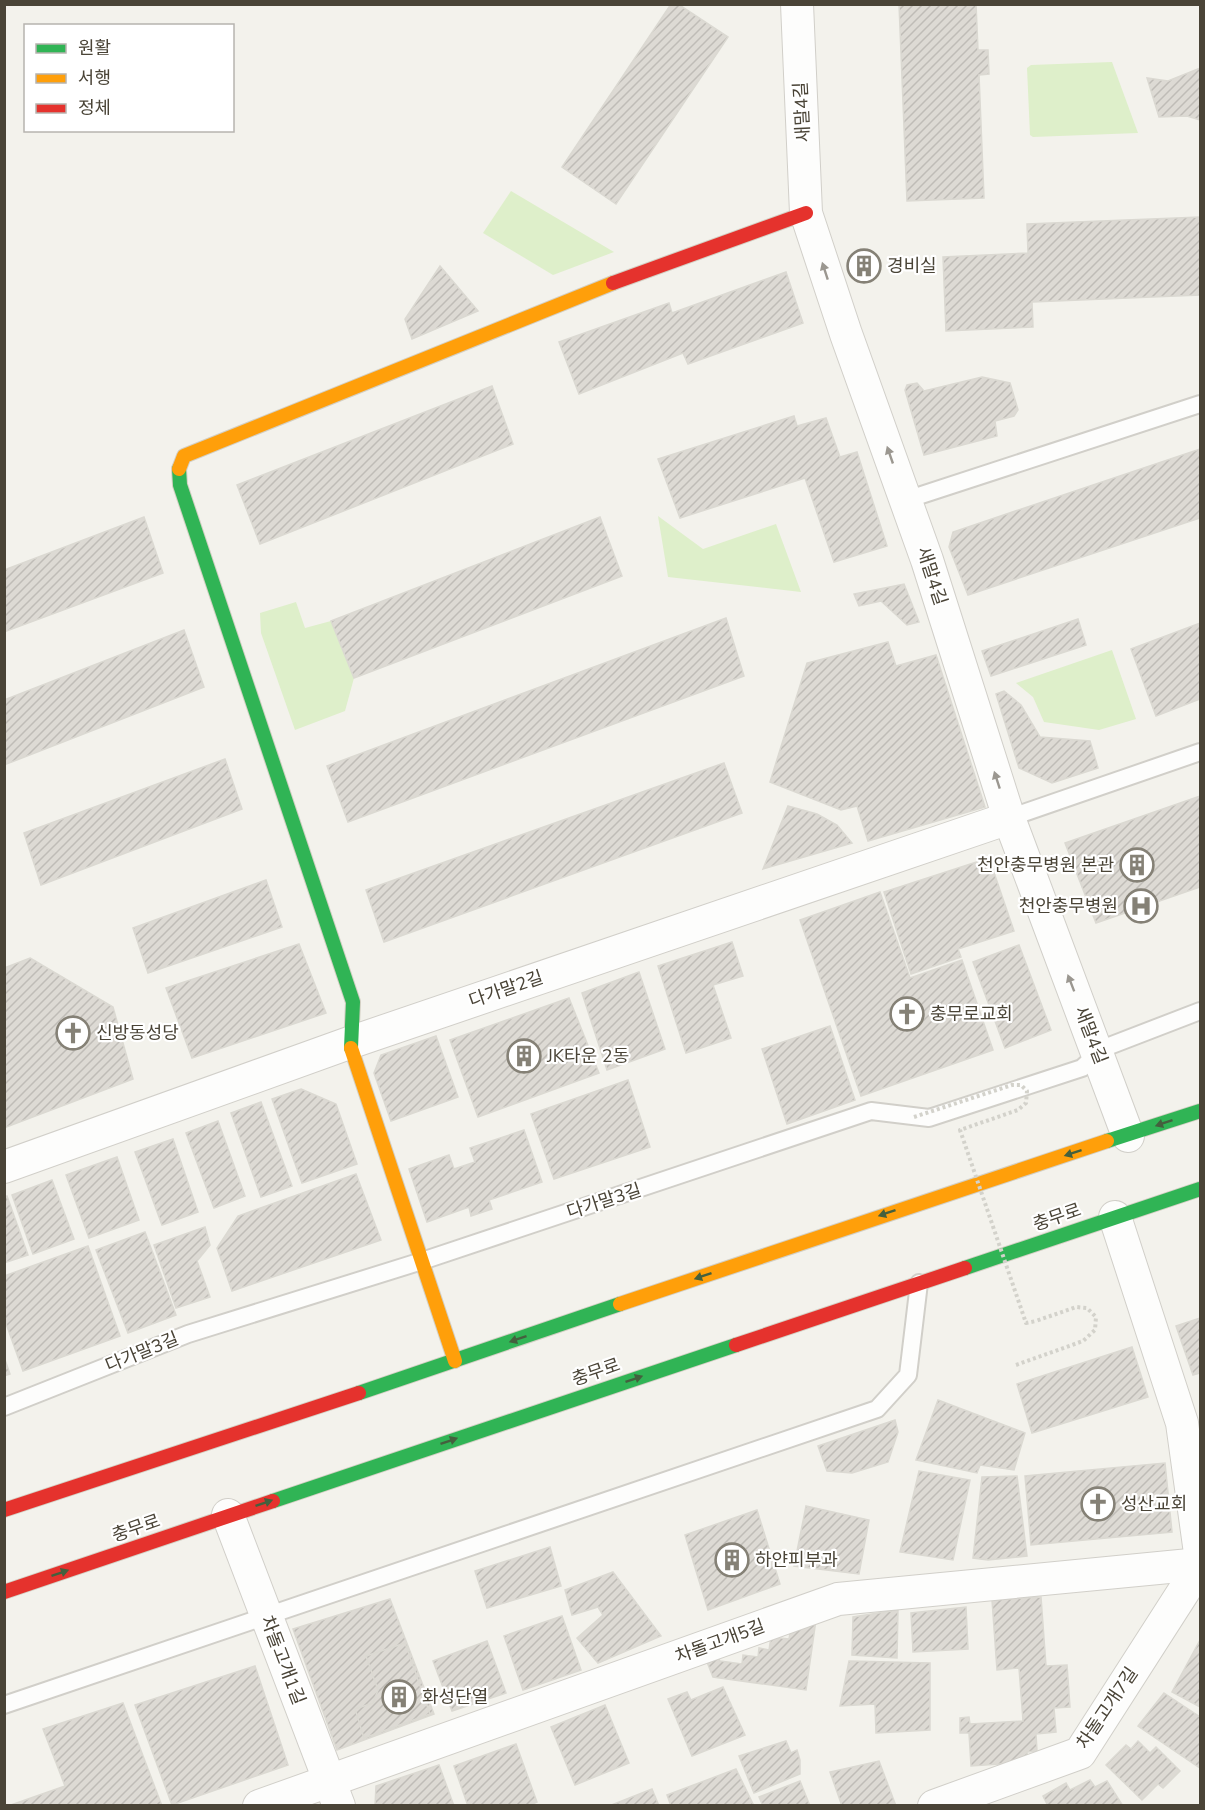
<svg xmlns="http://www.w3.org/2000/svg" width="1205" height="1810" font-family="'Nunito Sans','Noto Sans KR',sans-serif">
<defs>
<pattern id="building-hatch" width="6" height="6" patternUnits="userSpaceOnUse" patternTransform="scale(1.5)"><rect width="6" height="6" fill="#dddad4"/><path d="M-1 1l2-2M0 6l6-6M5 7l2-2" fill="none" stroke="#bfbcb7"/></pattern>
</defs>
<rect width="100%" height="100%" fill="#f3f2ec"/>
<g fill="#deefca">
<polygon points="1112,62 1138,133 1033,137 1030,135 1027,68 1031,65"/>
<polygon points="511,191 614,252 553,275 483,233"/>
<polygon points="658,516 703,549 776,524 801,592 668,577"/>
<polygon points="296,602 305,628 331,621 354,678 345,711 295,730 261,633 260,613"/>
<polygon points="1112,650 1136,719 1099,730 1044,722 1033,697 1016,683"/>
</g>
<g fill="url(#building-hatch)" stroke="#dbd9d2" stroke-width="1.5">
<polygon points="671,4 678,4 728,37 616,204 562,167"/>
<polygon points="899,4 976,4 978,50 988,50 989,74 979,75 984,198 907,201"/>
<polygon points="1200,68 1200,120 1187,116 1159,117 1147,78 1168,81"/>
<polygon points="1200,217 1200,295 1032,302 1033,327 946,331 943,257 1028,253 1027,224"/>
<polygon points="868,251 877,276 860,282 852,256"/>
<polygon points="440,266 478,311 412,339 405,319"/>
<polygon points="786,272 803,323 688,364 683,353 579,394 559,342 669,303 672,313"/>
<polygon points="982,377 1010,383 1018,410 1014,416 995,421 997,436 924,455 905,390 907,385 917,383 924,391"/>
<polygon points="492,386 513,444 260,544 237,485"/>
<polygon points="794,416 797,426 826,418 840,457 857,452 887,546 834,562 805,478 680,518 658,459"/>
<polygon points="1200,449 1200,518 968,595 949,547 953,532"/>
<polygon points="144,517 163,573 4,632 4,570"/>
<polygon points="600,517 622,576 354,678 331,621"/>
<polygon points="904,584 919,622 907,625 881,601 859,606 854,594"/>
<polygon points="726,618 744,676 348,822 327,766"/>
<polygon points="1078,619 1086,645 991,676 982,651"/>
<polygon points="1200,623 1200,699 1156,716 1131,649"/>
<polygon points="184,630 204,687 4,765 4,700"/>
<polygon points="888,642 896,666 936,655 985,807 868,841 857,806 841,810 770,782 807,663"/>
<polygon points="1004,691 1021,705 1040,737 1090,741 1098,768 1052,783 1019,768 996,694"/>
<polygon points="225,759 242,809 41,885 24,833"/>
<polygon points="724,763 742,813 384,942 366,890"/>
<polygon points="1200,796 1200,887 1096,923 1065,843"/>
<polygon points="788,806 817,814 837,825 852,843 763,869"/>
<polygon points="989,858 1014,931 958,949 961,957 911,974 884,892"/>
<polygon points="266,880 282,927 148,973 133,928"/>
<polygon points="880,892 910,978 962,960 993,1050 861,1096 800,920"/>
<polygon points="732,942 743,976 713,985 731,1038 686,1053 658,966"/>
<polygon points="299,944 326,1013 192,1058 166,988"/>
<polygon points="1019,945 1051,1030 1005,1048 973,962"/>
<polygon points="30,958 113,1007 133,1079 4,1128 4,968"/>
<polygon points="639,972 665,1049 607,1070 582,993"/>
<polygon points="569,998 599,1073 478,1117 450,1040"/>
<polygon points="830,1026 855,1100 787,1124 762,1049"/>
<polygon points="436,1036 458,1097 391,1121 374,1073 381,1055"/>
<polygon points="628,1080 650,1147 554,1179 531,1114"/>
<polygon points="301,1089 336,1104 357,1164 302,1183 272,1099"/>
<polygon points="261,1102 292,1186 261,1197 231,1113"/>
<polygon points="218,1121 245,1196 214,1208 186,1133"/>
<polygon points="524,1130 542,1182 489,1200 492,1209 471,1216 469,1207 427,1222 409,1169 449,1155 454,1169 475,1162 470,1148"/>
<polygon points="173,1139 198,1212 162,1225 135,1152"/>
<polygon points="117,1157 139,1220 89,1238 66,1175"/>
<polygon points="356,1174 381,1240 232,1291 217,1248 238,1216"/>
<polygon points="52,1180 74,1239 33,1254 12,1195"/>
<polygon points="7,1196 28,1255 4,1263 4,1197"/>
<polygon points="205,1227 210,1245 197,1261 210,1297 176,1308 154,1245"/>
<polygon points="145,1232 176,1315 128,1333 96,1250"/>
<polygon points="88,1246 120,1336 23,1371 4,1318 4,1276"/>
<polygon points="1200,1318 1200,1373 1193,1375 1176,1326"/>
<polygon points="1132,1347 1148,1397 1032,1433 1017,1384"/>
<polygon points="4,1357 10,1374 4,1376"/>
<polygon points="938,1400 1025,1433 1014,1470 980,1465 977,1473 916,1460"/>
<polygon points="895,1420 898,1432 888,1462 852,1473 827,1471 818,1446"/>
<polygon points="1165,1463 1172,1532 1031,1545 1025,1476"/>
<polygon points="919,1471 970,1480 953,1560 900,1552"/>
<polygon points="1017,1476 1027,1556 988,1560 973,1558 982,1477"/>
<polygon points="806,1506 869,1520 859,1574 794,1566"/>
<polygon points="757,1510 780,1584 708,1610 685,1535"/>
<polygon points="550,1547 561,1586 487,1608 475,1571"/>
<polygon points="613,1572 661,1636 598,1663 577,1638 603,1615 598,1607 572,1615 565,1590"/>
<polygon points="1041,1597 1046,1666 1067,1665 1070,1707 1054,1708 1056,1732 1036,1734 1037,1751 1027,1752 1028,1762 971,1766 969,1733 960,1733 960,1718 969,1717 970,1724 1023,1721 1019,1668 997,1670 992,1600"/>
<polygon points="390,1599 434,1714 337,1750 293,1629"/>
<polygon points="966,1607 968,1649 913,1652 911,1613"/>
<polygon points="898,1610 897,1658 852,1655 853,1617"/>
<polygon points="562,1616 581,1670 523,1690 504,1636"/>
<polygon points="816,1620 806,1690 713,1677 705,1657 716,1653 720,1661 742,1664 743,1655 758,1657 759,1648 769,1650 771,1637 789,1639 791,1627"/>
<polygon points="1200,1640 1200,1707 1172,1692"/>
<polygon points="487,1641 506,1693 452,1711 433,1661"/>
<polygon points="405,1643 430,1714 364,1738 355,1709 373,1703 378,1690 366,1656"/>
<polygon points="849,1661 930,1663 930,1730 876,1733 875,1704 840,1706"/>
<polygon points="255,1666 288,1765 172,1805 135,1705"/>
<polygon points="723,1687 745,1735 692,1756 668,1699 687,1692 691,1700"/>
<polygon points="1164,1693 1200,1717 1200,1768 1138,1726"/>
<polygon points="123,1703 162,1806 8,1806 65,1786 43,1729"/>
<polygon points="605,1705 629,1763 575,1785 551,1727"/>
<polygon points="786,1741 791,1753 797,1750 800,1760 800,1774 754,1793 739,1756"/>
<polygon points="1138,1741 1150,1753 1156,1747 1180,1771 1163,1788 1158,1784 1142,1800 1106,1765 1126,1745 1131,1749"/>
<polygon points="516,1744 537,1802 528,1806 468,1806 454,1766"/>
<polygon points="879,1761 896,1806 842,1806 830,1772"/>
<polygon points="439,1765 454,1806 375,1806 376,1786"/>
<polygon points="736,1769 754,1806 671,1806 667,1795"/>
<polygon points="1090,1780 1095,1787 1107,1781 1123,1806 1048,1806 1043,1796 1066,1783 1070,1790"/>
<polygon points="800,1781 810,1806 763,1806 759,1797"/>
<polygon points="652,1789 659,1806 609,1806"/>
</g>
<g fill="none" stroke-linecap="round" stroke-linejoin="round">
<defs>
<g id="lane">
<polyline points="906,500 1200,404"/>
<polyline points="1009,818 1200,752"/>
<polyline points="4,1407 188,1334 422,1261 871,1111 929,1118 1082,1068 1104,1048 1200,1011"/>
<polyline points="4,1705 877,1409 908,1375 919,1283"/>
</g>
<g id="street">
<polyline points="797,4 806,213 846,334 927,560 1009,818 1128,1136"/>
<polyline points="4,1167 349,1043 1009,818"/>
<polyline points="1115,1217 1182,1423 1200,1553"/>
<polyline points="228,1515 339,1806"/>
<polyline points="259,1806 838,1599 1200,1564"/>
<polyline points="934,1806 1080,1753 1200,1566"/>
</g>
<g id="fast">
<polyline points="179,469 180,485 353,1002 351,1048"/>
<polyline points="1107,1141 1200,1111"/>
<polyline points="965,1268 1200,1189"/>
<polyline points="359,1393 620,1304"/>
<polyline points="273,1501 736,1345"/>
</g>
<g id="slow">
<polyline points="179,469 184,456 613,283"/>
<polyline points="351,1048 455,1361"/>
<polyline points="620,1304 1107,1141"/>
</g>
<g id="jam">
<polyline points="613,283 806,213"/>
<polyline points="736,1345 965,1268"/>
<polyline points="4,1510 359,1393"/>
<polyline points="4,1592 273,1501"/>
</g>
</defs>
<use href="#lane" stroke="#d1cfc9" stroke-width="20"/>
<use href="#street" stroke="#d1cfc9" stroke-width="34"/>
<use href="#fast" stroke="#d3cfc3" stroke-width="16"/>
<use href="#slow" stroke="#d3cfc3" stroke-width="16"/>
<use href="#jam" stroke="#d3cfc3" stroke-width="16"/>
<polyline stroke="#d3d2cb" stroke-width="4" stroke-dasharray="3 3" stroke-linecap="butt" points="1016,1365 1083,1341 1095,1330 1096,1317 1087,1308 1076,1307 1036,1321"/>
<use href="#lane" stroke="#fdfdfc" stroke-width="16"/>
<use href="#street" stroke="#fdfdfc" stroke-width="32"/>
<use href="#fast" stroke="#30b455" stroke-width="14"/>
<use href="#slow" stroke="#ff9f0a" stroke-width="14"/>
<use href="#jam" stroke="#e5322d" stroke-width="14"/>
<polyline stroke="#d3d2cb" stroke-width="4" stroke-dasharray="3 3" stroke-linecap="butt" points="914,1117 1012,1085 1021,1085 1027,1091 1026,1103 1018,1110 960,1130 1026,1323 1036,1321"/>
</g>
<defs><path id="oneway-solid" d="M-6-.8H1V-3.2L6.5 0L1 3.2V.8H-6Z" transform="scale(1.5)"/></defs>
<g fill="#9b9790">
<use href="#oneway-solid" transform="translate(825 271) rotate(-108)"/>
<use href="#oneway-solid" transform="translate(890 455) rotate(-109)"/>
<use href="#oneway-solid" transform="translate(997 780) rotate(-108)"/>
<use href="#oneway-solid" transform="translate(1071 983) rotate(-111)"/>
</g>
<g fill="#44603e">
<use href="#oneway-solid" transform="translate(1164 1123) rotate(161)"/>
<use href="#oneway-solid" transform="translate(1073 1153) rotate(162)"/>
<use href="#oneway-solid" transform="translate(887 1213) rotate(161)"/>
<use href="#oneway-solid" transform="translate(703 1276) rotate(161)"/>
<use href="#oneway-solid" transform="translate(518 1339) rotate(161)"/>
<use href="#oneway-solid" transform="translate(634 1379) rotate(-19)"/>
<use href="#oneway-solid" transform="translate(449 1441) rotate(-19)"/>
<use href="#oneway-solid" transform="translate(264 1503) rotate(-19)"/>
<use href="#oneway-solid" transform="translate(60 1573) rotate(-19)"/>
</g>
<defs>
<symbol id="building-ring" viewBox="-11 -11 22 22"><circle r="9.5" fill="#fff" stroke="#858176" stroke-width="1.5"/><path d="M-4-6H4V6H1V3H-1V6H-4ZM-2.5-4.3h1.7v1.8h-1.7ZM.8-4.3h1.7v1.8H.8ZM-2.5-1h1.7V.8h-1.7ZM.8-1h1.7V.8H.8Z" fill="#858176"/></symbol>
<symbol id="hospital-ring" viewBox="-11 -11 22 22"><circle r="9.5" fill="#fff" stroke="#858176" stroke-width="1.5"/><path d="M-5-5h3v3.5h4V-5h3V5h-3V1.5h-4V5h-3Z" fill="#858176"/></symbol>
<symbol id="church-ring" viewBox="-11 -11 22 22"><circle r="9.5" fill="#fff" stroke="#858176" stroke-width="1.5"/><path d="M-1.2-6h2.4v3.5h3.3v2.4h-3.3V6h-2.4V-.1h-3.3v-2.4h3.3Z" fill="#858176"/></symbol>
</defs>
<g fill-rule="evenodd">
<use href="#building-ring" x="845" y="247" width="38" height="38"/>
<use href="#building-ring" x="1118" y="846" width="38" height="38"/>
<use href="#hospital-ring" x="1122" y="887" width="38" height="38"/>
<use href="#church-ring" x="888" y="995" width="38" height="38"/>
<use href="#church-ring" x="54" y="1014" width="38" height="38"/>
<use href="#building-ring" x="505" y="1037" width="38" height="38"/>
<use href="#church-ring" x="1079" y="1485" width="38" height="38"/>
<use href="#building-ring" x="713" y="1541" width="38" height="38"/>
<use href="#building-ring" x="380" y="1678" width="38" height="38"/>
</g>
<g text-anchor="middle" stroke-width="4.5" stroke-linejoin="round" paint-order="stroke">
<g font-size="18" fill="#4a4437" stroke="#fff">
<text transform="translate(802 112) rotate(-93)" y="6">새말4길</text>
<text transform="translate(932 576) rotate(72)" y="6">새말4길</text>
<text transform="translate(506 989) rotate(-19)" y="6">다가말2길</text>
<text transform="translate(1091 1035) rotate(69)" y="6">새말4길</text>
<text transform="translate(604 1201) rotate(-18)" y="6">다가말3길</text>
<text transform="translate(1057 1217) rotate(-19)" y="6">충무로</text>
<text transform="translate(142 1352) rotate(-22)" y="6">다가말3길</text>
<text transform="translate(596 1372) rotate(-19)" y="6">충무로</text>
<text transform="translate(136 1528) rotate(-19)" y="6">충무로</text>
<text transform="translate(720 1641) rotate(-20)" y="6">차돌고개5길</text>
<text transform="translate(283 1660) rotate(69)" y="6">차돌고개1길</text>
<text transform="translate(1107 1708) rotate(-56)" y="6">차돌고개7길</text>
</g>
<g font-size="18" fill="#4a4437" stroke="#fff" text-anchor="start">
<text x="887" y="272">경비실</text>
<text x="1114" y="871" text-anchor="end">천안충무병원 본관</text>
<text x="1118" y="912" text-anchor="end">천안충무병원</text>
<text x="930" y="1020">충무로교회</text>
<text x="96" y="1039">신방동성당</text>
<text x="547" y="1062">JK타운 2동</text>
<text x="1121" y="1510">성산교회</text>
<text x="755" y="1566">하얀피부과</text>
<text x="422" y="1703">화성단열</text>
</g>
</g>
<rect width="1205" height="1810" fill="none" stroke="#4a4437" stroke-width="12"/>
<rect x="24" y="24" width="210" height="108" fill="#ffffff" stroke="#b7b4af" stroke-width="1.5"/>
<rect x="36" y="44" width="30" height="9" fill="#30b455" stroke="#b7b4af" stroke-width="1.5"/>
<text x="78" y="54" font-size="18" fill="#4a4437">원활</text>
<rect x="36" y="74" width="30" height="9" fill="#ff9f0a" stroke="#b7b4af" stroke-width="1.5"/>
<text x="78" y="84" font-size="18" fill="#4a4437">서행</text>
<rect x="36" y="104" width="30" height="9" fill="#e5322d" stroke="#b7b4af" stroke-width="1.5"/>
<text x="78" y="114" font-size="18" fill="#4a4437">정체</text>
</svg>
